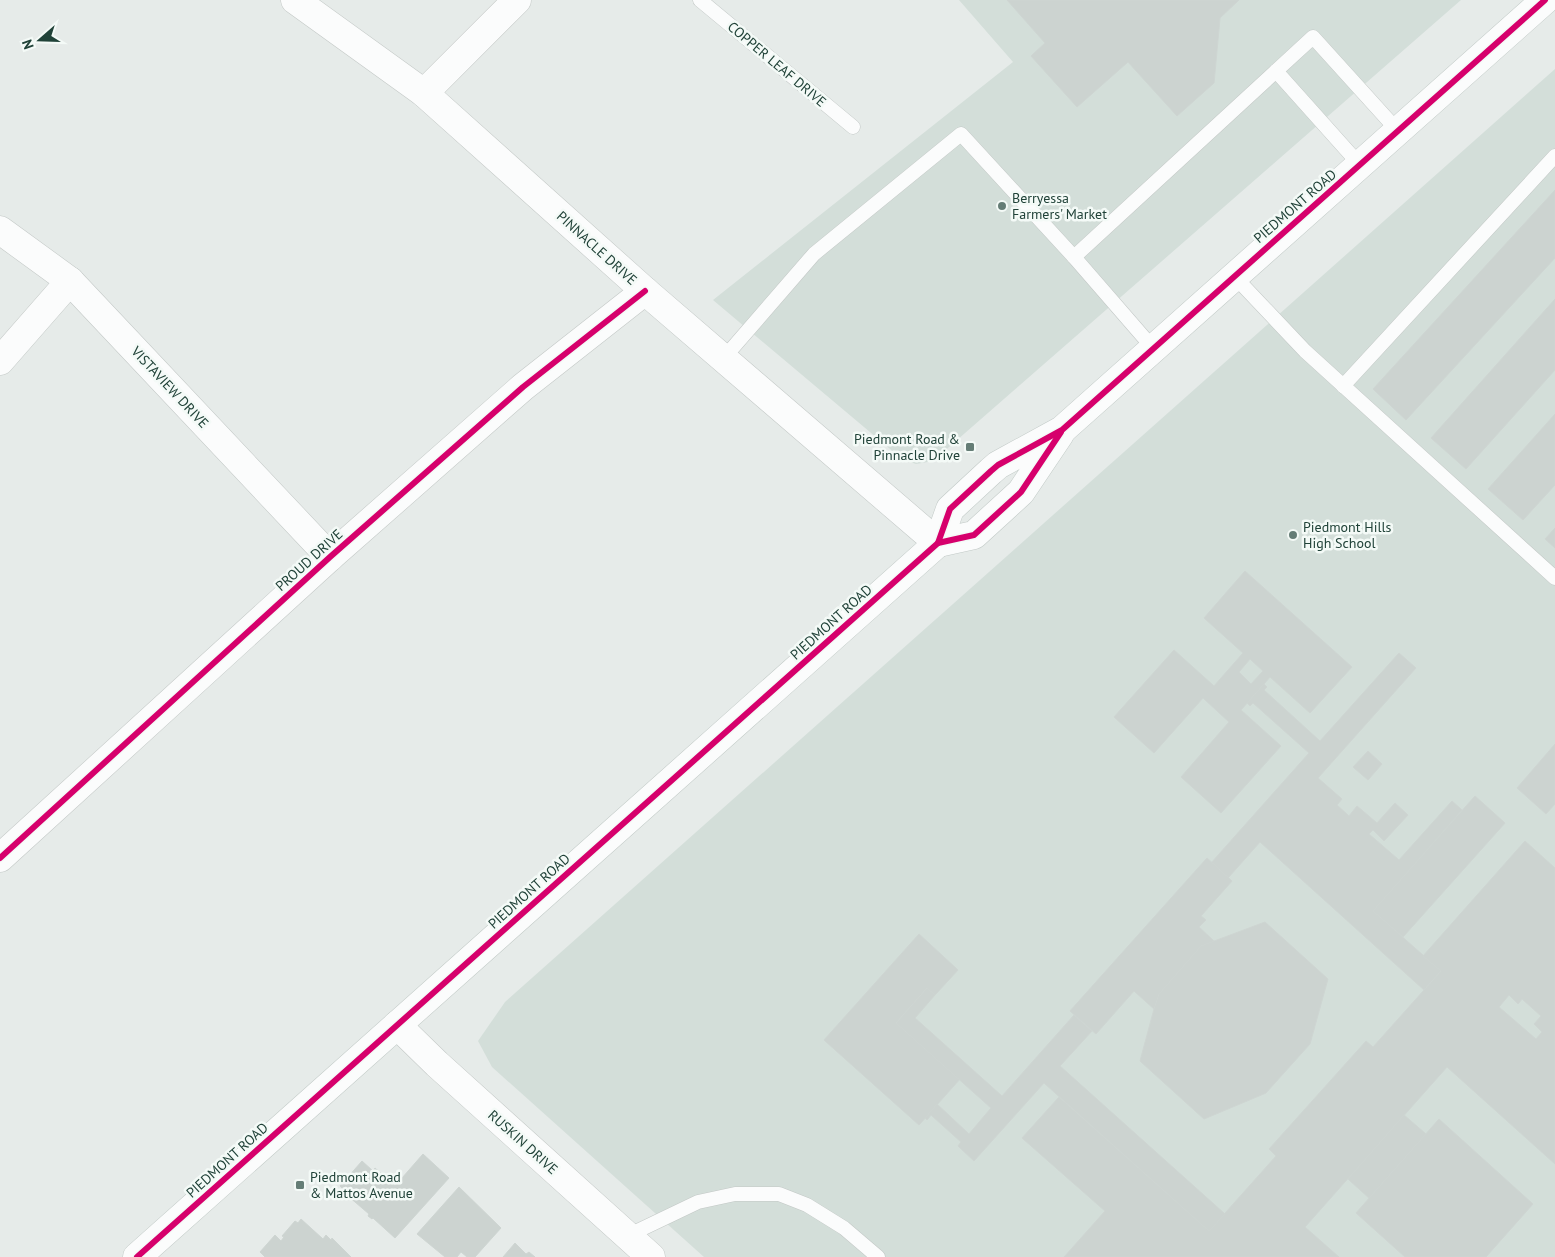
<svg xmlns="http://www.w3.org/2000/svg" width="1555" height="1257" font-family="'PT Sans',sans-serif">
<rect width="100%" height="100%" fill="#e6ebe9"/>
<g fill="#d3ded9">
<polygon points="959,0 1461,0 933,461 916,464 902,459 713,300 1013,62"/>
<polygon points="1555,69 1555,1257 704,1257 492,1067 478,1041 505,1002"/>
</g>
<g fill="#ccd3d0" stroke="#ced5d2" fill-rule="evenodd">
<polygon points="1007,0 1239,0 1220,18 1214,83 1177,116 1128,62 1077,107 1031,56 1045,43"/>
<polygon points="1555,190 1555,258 1406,420 1373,389"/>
<polygon points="1555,299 1555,370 1466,469 1431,438"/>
<polygon points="1555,414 1555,485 1523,520 1488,489"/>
<polygon points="1555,528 1555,548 1545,539"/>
<path d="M1245,571L1352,667L1310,713L1270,677L1264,684L1241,710L1281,746L1221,813L1181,777L1229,722L1203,698L1154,753L1114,717L1174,650L1214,686L1243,653L1204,618ZM1250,659L1263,671L1251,684L1239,672Z"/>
<polygon points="1399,653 1416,668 1318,778 1342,799 1337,805 1349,816 1357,806 1377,823 1395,803 1408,815 1384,841 1373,830 1369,834 1399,860 1452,801 1462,810 1373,911 1441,971 1424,990 1260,842 1228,878 1211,863 1309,753 1253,703 1250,706 1247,703 1264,684 1267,687 1264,690 1320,741"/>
<polygon points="1555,744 1555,804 1546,814 1517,788"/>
<polygon points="1368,751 1382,764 1368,780 1353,767"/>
<polygon points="1475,796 1505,823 1403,937 1373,911"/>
<path d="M1525,841L1555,868V1164L1447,1067L1305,1227L1339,1257H1064L1105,1211L1022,1138L1059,1097L1209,1231L1276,1156L1269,1149L1366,1041L1373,1047L1441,971L1423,956ZM1509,995L1518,1004L1522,999L1541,1016L1534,1024L1542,1032L1536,1039L1499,1007Z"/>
<polygon points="1207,858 1232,881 1201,916 1206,920 1199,927 1215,942 1201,946 1159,994 1154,1009 1134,991 1096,1034 1070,1011"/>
<polygon points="1265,922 1328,979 1310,1044 1266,1093 1204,1119 1140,1061 1154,1009 1159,994 1201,946"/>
<polygon points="919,934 958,970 935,995 927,988 896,1023 960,1079 919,1125 824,1040"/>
<polygon points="927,988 935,995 915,1018 1002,1096 1074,1015 1092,1031 1060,1066 1225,1214 1209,1231 1044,1083 974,1161 958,1146 961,1142 931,1115 927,1120 925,1118 937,1104 969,1134 991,1108 896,1023"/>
<polygon points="1404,1115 1426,1134 1369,1198 1348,1179"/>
<polygon points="1439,1119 1533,1204 1486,1257 1405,1257 1356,1213"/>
<polygon points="423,1154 449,1178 395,1238 373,1218 372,1219 368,1216 369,1214 348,1196 349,1195 340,1186 362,1161 373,1171 375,1168 395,1186"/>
<polygon points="459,1187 501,1228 475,1257 467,1257 461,1252 457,1257 445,1257 417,1234"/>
<polygon points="301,1219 323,1239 326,1235 331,1240 332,1238 351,1257 265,1257 260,1252 275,1235 281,1241 284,1237 282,1236 295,1221 298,1223"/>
<polygon points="515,1243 526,1254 529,1252 535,1257 503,1257"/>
</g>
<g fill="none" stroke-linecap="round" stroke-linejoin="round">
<defs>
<g id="service">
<polyline points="700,0 853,127"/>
<polyline points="1276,71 1360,165"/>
<polyline points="1074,257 1313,37 1398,131"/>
<polyline points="1234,276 1305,351 1555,578"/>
<polyline points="723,359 814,254 961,134 1074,257 1153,348"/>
<polyline points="1343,386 1555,156"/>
<polyline points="627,1236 698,1202 735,1194 779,1194 807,1205 844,1228 878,1257"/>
</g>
<g id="minor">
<polyline points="295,0 424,93 645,291 938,543"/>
<polyline points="424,93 517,0"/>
<polyline points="0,230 70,281 330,557"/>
<polyline points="0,361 70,281"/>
<polyline points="0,858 330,557 523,387 645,291"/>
<polyline points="397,1025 437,1064 651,1257"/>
</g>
<g id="secondary">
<polyline points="938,543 974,535 1021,492 1060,434"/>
<polyline points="137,1257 938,543 950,509 991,471 998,465 1062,430 1545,0"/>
</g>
</defs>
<use href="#service" stroke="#c3c8c6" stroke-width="15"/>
<use href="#minor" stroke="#c3c8c6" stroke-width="29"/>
<use href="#secondary" stroke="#c1c9c6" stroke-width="29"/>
<use href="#service" stroke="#fbfcfc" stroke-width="14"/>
<use href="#minor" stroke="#fbfcfc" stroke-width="28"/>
<use href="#secondary" stroke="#fbfcfc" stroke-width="28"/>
<defs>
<g id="cycleway">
<polyline points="938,543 974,535 1021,492 1061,432"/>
<polyline points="0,858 330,557 523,387 645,291"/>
<polyline points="137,1257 938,543 950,509 991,471 998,465 1062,430 1545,0"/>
</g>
</defs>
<use href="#cycleway" stroke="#f4faf7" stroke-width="9"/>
<use href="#cycleway" stroke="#d6006c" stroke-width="6"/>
</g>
<g fill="#657d76" stroke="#f4faf7" stroke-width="2">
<circle cx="1002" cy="206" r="5"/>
<rect x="965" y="442" width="10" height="10" rx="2.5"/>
<circle cx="1293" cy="535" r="5"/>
<rect x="295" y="1180" width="10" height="10" rx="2.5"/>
</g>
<g text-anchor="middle" stroke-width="5" stroke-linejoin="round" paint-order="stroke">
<g font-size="14" fill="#204238" stroke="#f4faf7">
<text transform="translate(777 64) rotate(40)" y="5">COPPER LEAF DRIVE</text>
<text transform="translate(1295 206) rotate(-41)" y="5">PIEDMONT ROAD</text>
<text transform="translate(597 248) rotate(42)" y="5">PINNACLE DRIVE</text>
<text transform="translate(170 387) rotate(47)" y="5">VISTAVIEW DRIVE</text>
<text transform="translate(309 560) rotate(-42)" y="5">PROUD DRIVE</text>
<text transform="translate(831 622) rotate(-42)" y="5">PIEDMONT ROAD</text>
<text transform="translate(529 891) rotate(-42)" y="5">PIEDMONT ROAD</text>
<text transform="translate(523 1142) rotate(42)" y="5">RUSKIN DRIVE</text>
<text transform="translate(227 1160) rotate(-42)" y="5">PIEDMONT ROAD</text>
</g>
<g font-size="14" fill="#204238" stroke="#f4faf7" text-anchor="start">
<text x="1012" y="203">Berryessa<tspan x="1012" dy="16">Farmers' Market</tspan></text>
<text x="960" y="444" text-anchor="end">Piedmont Road &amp;<tspan x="960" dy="16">Pinnacle Drive</tspan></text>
<text x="1303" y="532">Piedmont Hills<tspan x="1303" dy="16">High School</tspan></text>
<text x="310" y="1182">Piedmont Road<tspan x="310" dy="16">&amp; Mattos Avenue</tspan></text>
</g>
</g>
<g transform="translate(40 40) rotate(250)" stroke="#f4faf7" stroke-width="4" paint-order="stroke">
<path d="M0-4L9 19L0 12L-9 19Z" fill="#204238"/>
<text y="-8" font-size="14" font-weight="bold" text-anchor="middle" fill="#204238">N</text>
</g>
</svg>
